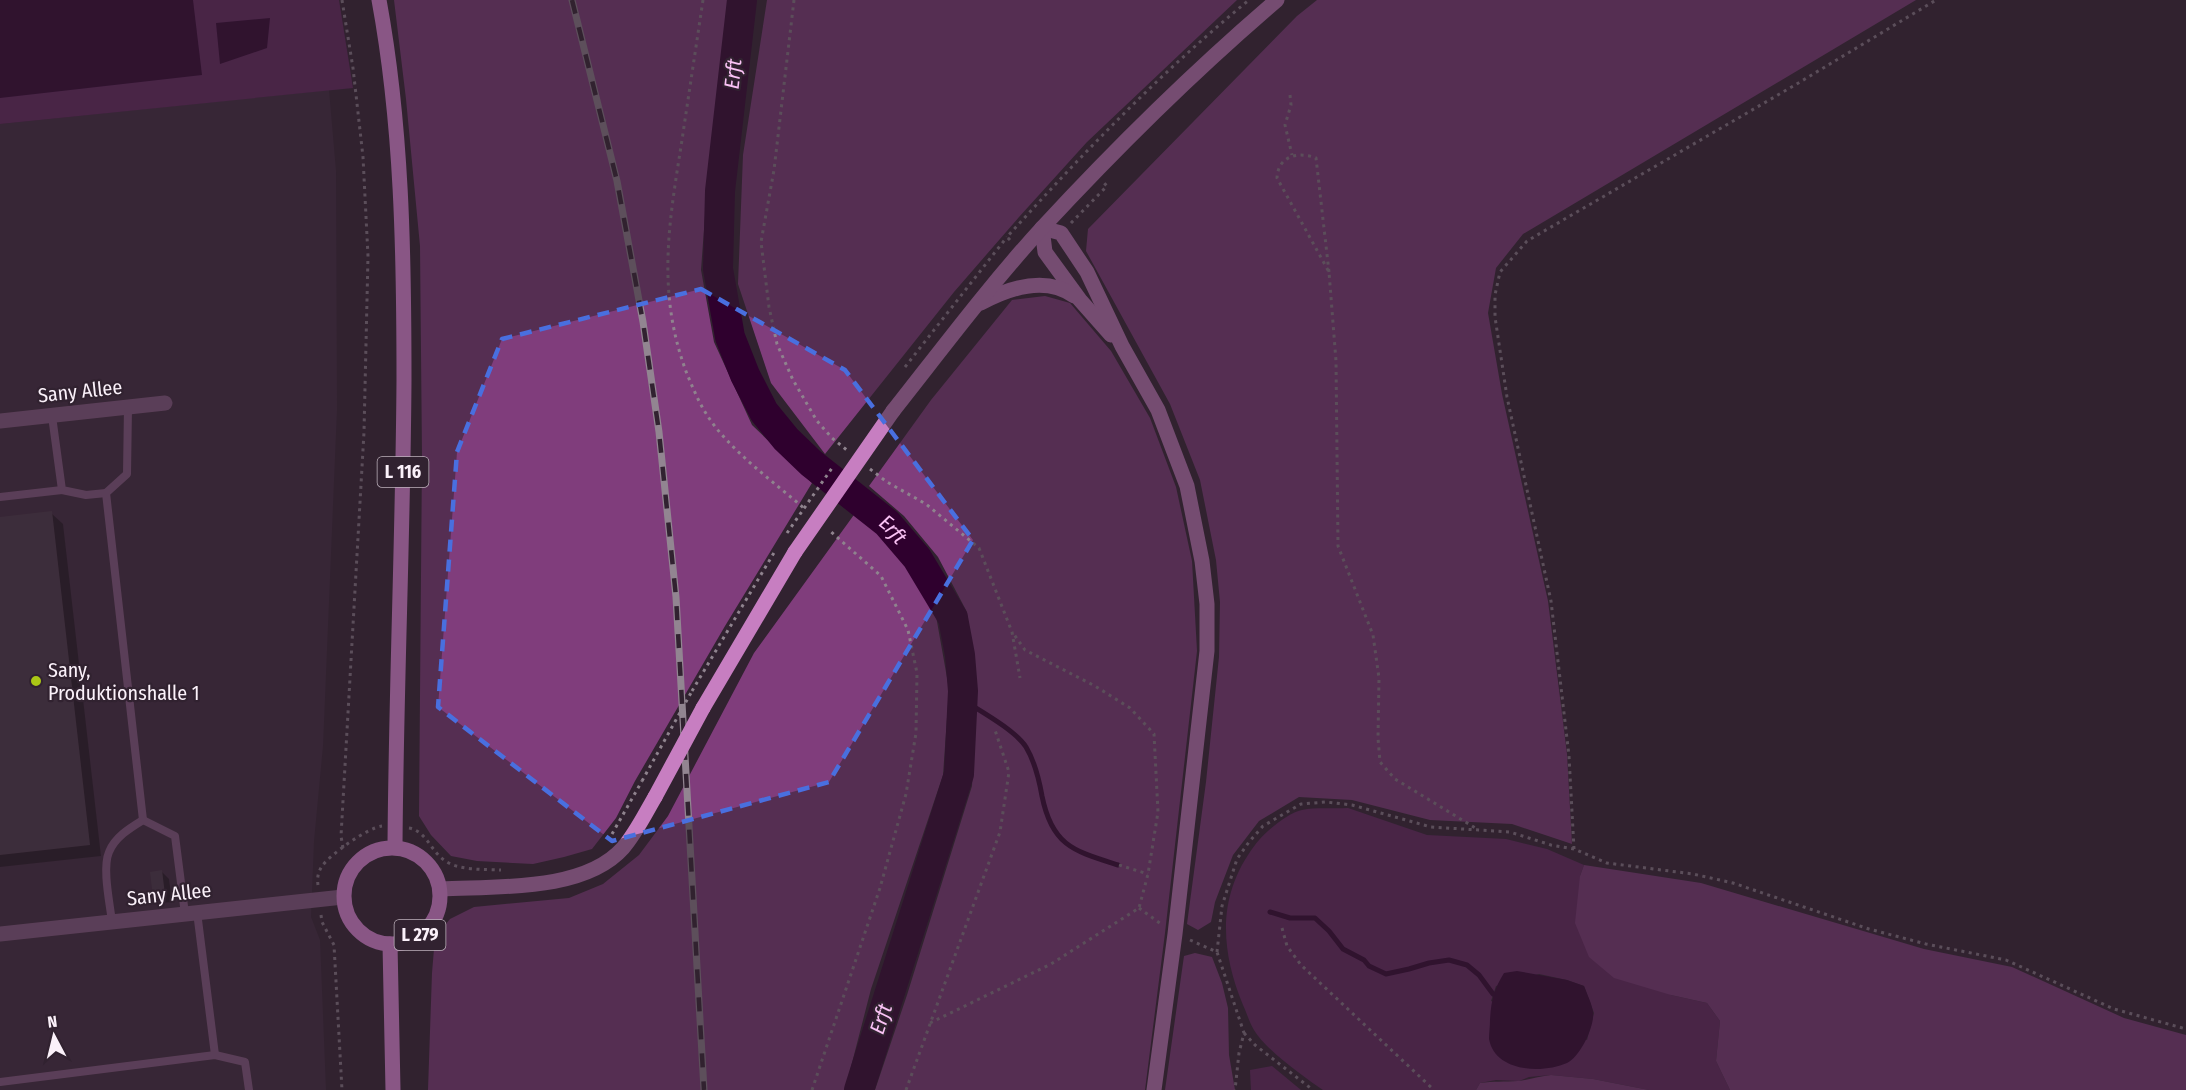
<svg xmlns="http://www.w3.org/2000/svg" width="2186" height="1090" font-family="'Fira Sans Condensed',sans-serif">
<rect width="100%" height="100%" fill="#312230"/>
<polygon fill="#3f2b3e" points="329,90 336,171 337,409 323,746 314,841 311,917 320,940 326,1090 0,1090 0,124"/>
<g fill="#662863" fill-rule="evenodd">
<polygon points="0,0 339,0 353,88 0,124"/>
<path d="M1348,808L1427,835L1506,839L1547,849L1584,865L1580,876L1671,995L1707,1003L1720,1021L1716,1061L1730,1090H1649L1593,1079L1551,1075L1529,1077L1519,1081L1496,1080L1480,1083L1476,1090H1323C1304,1077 1265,1049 1254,1030C1249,1022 1247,1013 1243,1005C1220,949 1217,895 1255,845C1264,833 1287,813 1302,810C1316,807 1333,809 1348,808ZM1539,974L1567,980L1584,986L1594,1013L1587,1040L1491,1001L1496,986Z"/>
<polygon points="1272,1066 1301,1090 1251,1090 1250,1070"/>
</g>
<g fill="#803d7c">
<polygon points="394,0 729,0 707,189 701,270 714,342 752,425 812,483 725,626 635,781 616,818 592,849 564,857 533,864 477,861 451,856 431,835 419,816 422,456 420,246 406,99"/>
<polygon points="767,0 1237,0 1087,142 1019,217 954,292 825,454 771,383 738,284 743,155"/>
<polygon points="1317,0 1916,0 1523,234 1496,268 1488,313 1502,394 1548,601 1567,754 1572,844 1512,824 1430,820 1352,800 1299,797 1259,821 1233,855 1215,902 1211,922 1198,930 1187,924 1206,782 1219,657 1220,602 1216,560 1200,480 1170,404 1086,251 1088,229 1297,16"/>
<polygon points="1045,296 1070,303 1111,351 1150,418 1176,487 1192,561 1197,651 1165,933 1145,1090 875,1090 907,995 972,786 977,701 967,612 938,557 904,516 869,486 931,400 1012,300"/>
<polygon points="856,512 902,559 936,616 949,689 943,775 871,989 845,1090 428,1090 432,973 435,937 450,919 474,907 569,898 603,884 639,855 668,816 754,653"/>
<polygon points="1584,865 1701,883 1924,949 2012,967 2124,1018 2186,1035 2186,1090 1730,1090 1716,1061 1720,1021 1707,1003 1671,995 1614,978 1589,957 1575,923 1580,876"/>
<polygon points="1195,953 1212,957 1222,983 1228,1008 1229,1055 1235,1090 1165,1090 1184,956"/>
<path d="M1551,1075L1593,1079L1649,1090H1476L1480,1083C1493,1081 1505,1082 1518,1081C1529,1080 1540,1076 1551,1075Z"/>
</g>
<g fill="#2f002e">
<polygon points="0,0 193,0 202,75 0,98"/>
<polygon points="270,18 267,48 220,64 216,23"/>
<path d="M1517,971L1567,980L1584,986C1587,994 1592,1004 1593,1012C1595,1026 1580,1057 1567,1063C1542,1074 1495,1072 1489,1039C1489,1033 1490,1026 1490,1020C1491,1001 1494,989 1504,973Z"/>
</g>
<g fill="#0007">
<polygon points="51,513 63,524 101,856 0,867 0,519"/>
<polygon points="162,872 169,879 172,902 161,903 154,896"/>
</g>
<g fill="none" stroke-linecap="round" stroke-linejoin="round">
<g stroke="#2f002e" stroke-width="5">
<path d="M963,700C980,711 1015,730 1026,747C1035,762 1039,779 1042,796C1052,846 1074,851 1118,865"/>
<polyline points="1270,912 1290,918 1315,918 1329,931 1343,949 1364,960 1369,966 1386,974 1409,969 1429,963 1449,960 1467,965 1479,975 1493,994"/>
</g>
<path stroke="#2f002e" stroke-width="30" id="s1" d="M742,0L720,191L718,269L730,337L745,375L764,412L786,439L811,463L887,523L917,558L953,618L960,655L963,691L959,774L859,1090"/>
</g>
<g fill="#4b3b49">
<polygon points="52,511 90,845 0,855 0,517"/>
<polygon points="162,870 165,895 153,897 150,872"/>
</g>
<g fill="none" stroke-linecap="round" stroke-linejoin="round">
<g stroke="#8f838e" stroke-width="3" stroke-dasharray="3 4.5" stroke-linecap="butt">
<polyline points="342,0 353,68 363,157 368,256 364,432 341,836 343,848"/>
<path d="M703,0C696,47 689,93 682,140C669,223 656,292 687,374C693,388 699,403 707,415C729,450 774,482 806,510"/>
<polyline points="794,0 774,170 761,242 769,307 777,344 793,380 817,421 832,438 848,451"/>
<polyline points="1290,95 1291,105 1285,125 1292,155"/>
<polyline points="1071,223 1107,186 1104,183"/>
<path d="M1010,240L1007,237C1083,153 1161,72 1249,0"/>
<path d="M1329,272L1316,158C1298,151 1278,156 1277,178L1329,272L1336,361L1338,546L1373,635L1379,678L1378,738L1380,762L1395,779L1477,829"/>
<polyline points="905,367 1007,237"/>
<polyline points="870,469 887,482 926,504 979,548 1012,632 1020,678"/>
<polyline points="692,691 775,551"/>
<path d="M409,828C426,831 431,851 444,860C458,871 484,869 501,870"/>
<polyline points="612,834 642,781"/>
<polyline points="1574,849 1569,756 1551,601 1507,397 1495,317 1495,295 1500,272 1527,241 1795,85 1936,0"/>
<polyline points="1119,865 1148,874"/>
<path d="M318,885C317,878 318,872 322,866C331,854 367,828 382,826"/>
<polyline points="1139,908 1161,924"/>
<polyline points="321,915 322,922 334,945 342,1090"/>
<polyline points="1282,928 1287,946 1301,965 1434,1090"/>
<polyline points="1190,940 1217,952 1244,1033 1239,1053 1235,1090"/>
<polyline points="1217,952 1222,906 1237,859 1249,842 1263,826 1301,804 1326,802 1352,805 1431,827 1510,832 1551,845 1574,849 1607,863 1693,874 1733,883 1869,929 1926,944 2006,960 2114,1009 2186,1029"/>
<polyline points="930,1023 1051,964 1139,908 1148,874 1158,812 1154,734 1130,708 1095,686 1025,650 1013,633"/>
<polyline points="1244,1033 1255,1045 1313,1090"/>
<polyline points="812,1090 880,888 906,794 916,733 917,673 908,630 881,576 829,530"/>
<polyline points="906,1090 1000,832 1009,772 995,730"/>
</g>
<g stroke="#8d6089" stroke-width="8">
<polyline points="128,407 127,474 106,493 143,820"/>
<polyline points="52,416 62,490 86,495 106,493"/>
<polyline points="0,497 62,490"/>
<polyline points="143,820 175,836 185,914"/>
<polyline points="197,912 215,1055"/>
<path d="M112,922C110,904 102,868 109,852C115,837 130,828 143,820"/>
<polyline points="0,1082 215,1055 245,1062 249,1090"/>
</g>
<g stroke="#8d6089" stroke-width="15">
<polyline points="0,421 165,403"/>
<polyline points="0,934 343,897"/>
</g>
<g stroke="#c77ec1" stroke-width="15">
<polyline points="1042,228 1061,233 1087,272 1122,346 1158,410 1187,486 1202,561 1207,604 1207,651 1175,934 1154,1090"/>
<polyline points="1042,228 1045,252 1080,300 1111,335"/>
<path d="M981,303C1009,288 1046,276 1074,296"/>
<path d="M893,411C942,349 989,286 1042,228C1116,148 1194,71 1277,0"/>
<polyline points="703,708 795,552"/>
<path d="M441,889C496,886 584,892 623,848C636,833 645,814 655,797"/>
</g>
<g stroke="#f395ed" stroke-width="15">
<path d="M379,0C402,125 404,253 404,380C403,535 396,691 395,847"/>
<circle cx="392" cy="896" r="48"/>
<polyline points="390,944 393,1090"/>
</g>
<defs>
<polyline id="rail" points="572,0 617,181 643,322 659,432 676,597 704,1090"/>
</defs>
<use href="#rail" stroke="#928591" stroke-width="7"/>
<use href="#rail" stroke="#312230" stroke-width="4.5" stroke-dasharray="14" stroke-linecap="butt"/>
<g stroke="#8f838e" stroke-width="3" stroke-dasharray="3 4.5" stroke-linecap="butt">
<polyline points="787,533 832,468"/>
<polyline points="642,781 692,691"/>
</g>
<g stroke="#c77ec1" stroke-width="15">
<polyline points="795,552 893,411"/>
<polyline points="655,797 703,708"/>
</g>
</g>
<path d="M0 0H2186V1090H0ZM701,289L845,370L973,540L829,782L612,841L438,707L457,452L502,339Z" fill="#312230" fill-opacity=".55" fill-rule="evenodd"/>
<path fill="none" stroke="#496fdf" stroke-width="4.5" stroke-dasharray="12 8" stroke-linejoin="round" d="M701,289L845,370L973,540L829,782L612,841L438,707L457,452L502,339Z"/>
<circle fill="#abc716" stroke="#312230" stroke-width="2" cx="36" cy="681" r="6"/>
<g text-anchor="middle" stroke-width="4.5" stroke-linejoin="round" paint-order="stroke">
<g fill="#312230" stroke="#beb3bd" stroke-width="1.5">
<rect x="377.5" y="457" width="51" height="30" rx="4.5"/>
<rect x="394.5" y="920" width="51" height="30" rx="4.5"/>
</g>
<g font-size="18" font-weight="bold" fill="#fbf1fa">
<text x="403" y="478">L 116</text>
<text x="420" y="941">L 279</text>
</g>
<g font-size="20" fill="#fbf1fa" stroke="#312230">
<text transform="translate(80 391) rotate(-6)" y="7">Sany Allee</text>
<text transform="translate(169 894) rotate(-6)" y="7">Sany Allee</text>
</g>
<g font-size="20" fill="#fbf1fa" stroke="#312230" text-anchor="start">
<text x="48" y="677">Sany,<tspan x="48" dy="23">Produktionshalle 1</tspan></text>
</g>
<g font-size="21" font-style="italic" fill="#fbc3f6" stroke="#312230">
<text transform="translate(733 74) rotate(-84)" y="7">Erft</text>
<text dy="7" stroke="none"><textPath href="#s1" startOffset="597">Erft</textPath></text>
<text transform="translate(881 1019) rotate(-72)" y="7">Erft</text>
</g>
</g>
<g transform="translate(54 1036) rotate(353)" stroke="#312230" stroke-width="4.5" paint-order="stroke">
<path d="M0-4.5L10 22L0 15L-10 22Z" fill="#fbf1fa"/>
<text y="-9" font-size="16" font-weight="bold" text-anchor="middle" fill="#fbf1fa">N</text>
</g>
</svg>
